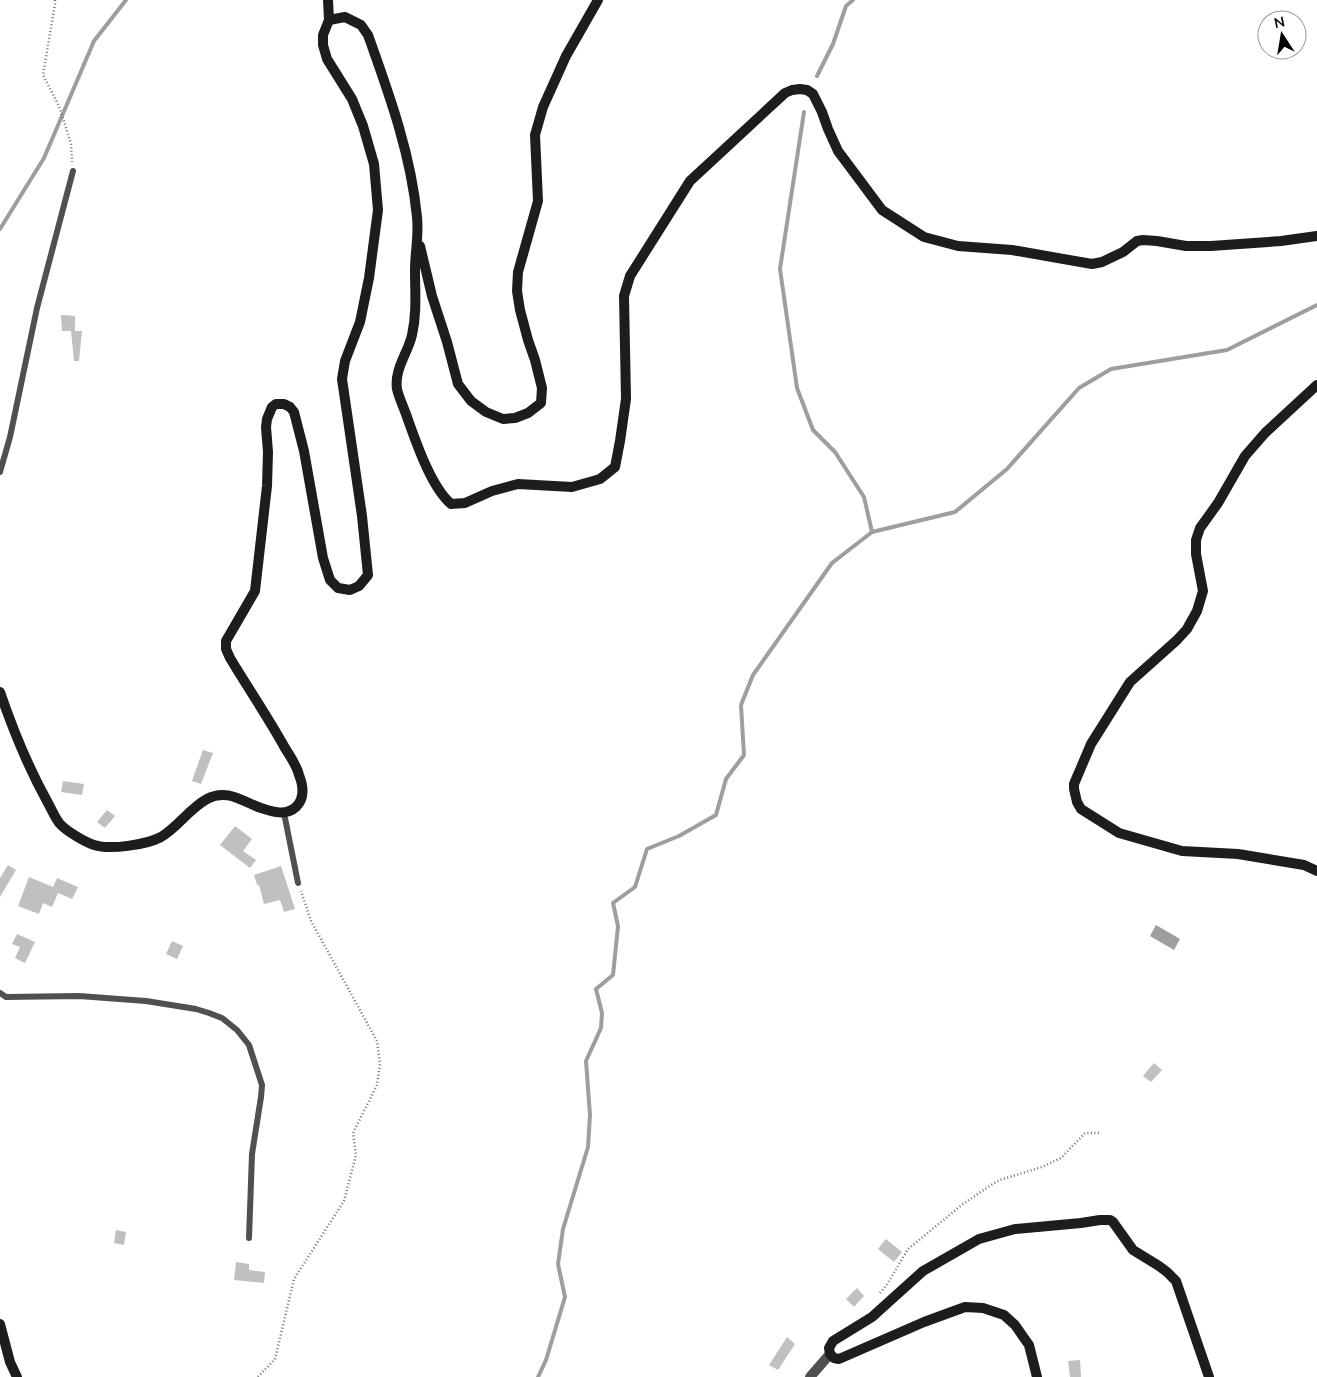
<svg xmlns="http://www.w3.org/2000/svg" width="1317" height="1377" font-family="Mulish,sans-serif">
<rect width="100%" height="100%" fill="#fff"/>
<polygon fill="#9e9e9e" points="1156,925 1180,939 1174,950 1150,936"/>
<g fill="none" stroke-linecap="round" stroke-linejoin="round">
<g stroke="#9e9e9e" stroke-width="4">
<polyline points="817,76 833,44 846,6 853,0"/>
<polyline points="804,112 780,269 797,388 813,430 835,452 864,497 872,532"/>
<polyline points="0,229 44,158 94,41 126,0"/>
<polyline points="538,1377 546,1360 565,1297 558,1264 563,1229 588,1147 590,1115 586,1061 601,1028 602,1013 596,989 613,975 618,926 613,903 635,887 647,849 679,836 716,815 726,779 744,755 741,705 753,675 832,563 872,532 955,512 1007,469 1079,388 1111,369 1227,350 1317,305"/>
</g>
</g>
<g fill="#c0c0c0">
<polygon points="61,315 75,316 75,331 82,331 79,361 74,361 71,331 62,331"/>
<polygon points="203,750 213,753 201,784 192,781"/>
<polygon points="63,781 84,784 82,795 61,792"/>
<polygon points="107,810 115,816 105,828 97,822"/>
<polygon points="235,826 252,839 243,851 256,860 250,868 220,845"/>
<polygon points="8,865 16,870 0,897 0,878"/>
<polygon points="281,866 295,909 284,912 280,900 264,904 259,885 257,885 254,875"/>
<polygon points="29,877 53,887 57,878 78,887 72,899 58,893 52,907 43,903 39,914 18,906"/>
<polygon points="17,934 35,942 25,963 15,958 20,947 12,944"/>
<polygon points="172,941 183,946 177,959 166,954"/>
<polygon points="1154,1063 1162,1070 1151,1082 1143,1076"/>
<polygon points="116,1230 126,1232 124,1245 114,1243"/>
<polygon points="886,1239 902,1252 894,1262 878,1249"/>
<polygon points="236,1262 249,1264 249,1270 265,1272 264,1283 234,1280"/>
<polygon points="857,1288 864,1296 854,1307 846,1299"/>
<polygon points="787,1337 795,1344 778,1370 769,1365"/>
<polygon points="1080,1360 1081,1377 1070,1377 1068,1361"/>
</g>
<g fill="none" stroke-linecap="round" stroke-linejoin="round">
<g stroke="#727272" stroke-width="2.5" stroke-dasharray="1 2.5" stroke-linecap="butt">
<polyline points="55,0 55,4 43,75 57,102 62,115 71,144 72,162"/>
<polyline points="880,1293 888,1283 908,1249 963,1204 991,1185 1000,1180 1042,1167 1061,1158 1085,1133 1099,1133"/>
<polyline points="258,1377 275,1359 294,1279 344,1201 356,1155 353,1133 377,1085 380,1064 377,1041 311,921 301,891"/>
</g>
<g stroke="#505050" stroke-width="6">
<polyline points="0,472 10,437 37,308 73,171"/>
<polyline points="284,813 298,883"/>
<polyline points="0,993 6,997 79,996 146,1001 196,1009 209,1013 222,1018 237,1030 249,1045 262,1085 261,1097 252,1154 249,1238"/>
</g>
<polyline stroke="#505050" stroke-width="10" points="810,1377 830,1354"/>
<g stroke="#1d1d1d" stroke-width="10">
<path d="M329,20L345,17L361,25L368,35C389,94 411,154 417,217C419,235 415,253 415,270C415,292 417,313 412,335C408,353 394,369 397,389C399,398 404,408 407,417C416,442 431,487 451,504L465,503L492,491L518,484L572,487L600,479L615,467L620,441L626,399L624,296L630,276L690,181L785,93L792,90L800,89L807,90L813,94L822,112L828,129L838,151L882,210L924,237L958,246L1012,250L1092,264L1102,262L1123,252L1137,241L1143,240L1157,241L1186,246H1211L1281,241L1317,236"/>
<polyline points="420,246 432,296 447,342 458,384 471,401 486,412 503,419 515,418 528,413 541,403 542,388 535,360 528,340 520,310 517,291 518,272 538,201 535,135 543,107 566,56 598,0"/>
<polyline points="1317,385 1265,433 1245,456 1218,503 1200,528 1196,540 1196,554 1203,591 1197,611 1187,629 1177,640 1130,682 1091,744 1074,784 1074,789 1077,802 1081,809 1119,833 1182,851 1238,854 1304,865 1317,871"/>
<path d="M0,692C13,730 28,767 48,803C52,810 56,820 61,825C68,832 85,842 94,845C110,850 146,845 161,837C178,827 190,808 207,799C227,788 243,802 261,808C273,812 286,816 296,807C305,798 303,785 299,775C297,766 290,756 285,748C268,717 248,688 230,658L226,649V641L255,591L267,486L268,452L266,427L267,419L272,407L276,404H284L290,407L294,412L304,451L323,558L330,580L338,588L350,590L359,586L368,575L362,516L342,379L345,361L360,322L369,278L378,210L374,164L363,126L352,99L327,59L323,45V35L329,20L328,0"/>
<polyline points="0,1324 10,1362 17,1377"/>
<polyline points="1037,1377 1029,1345 1015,1325 1004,1315 983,1308 965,1307 924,1322 839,1359 834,1358 830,1354 829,1348 833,1341 872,1317 923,1271 979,1239 1015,1229 1081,1223 1100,1220 1110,1220 1113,1222 1133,1250 1159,1266 1167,1272 1176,1281 1209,1377"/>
</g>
</g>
<g transform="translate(1282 35) rotate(348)"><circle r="24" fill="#ffffff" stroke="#999999"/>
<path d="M0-4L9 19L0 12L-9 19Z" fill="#000000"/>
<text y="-8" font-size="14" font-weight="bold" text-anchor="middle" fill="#000000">N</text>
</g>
</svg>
